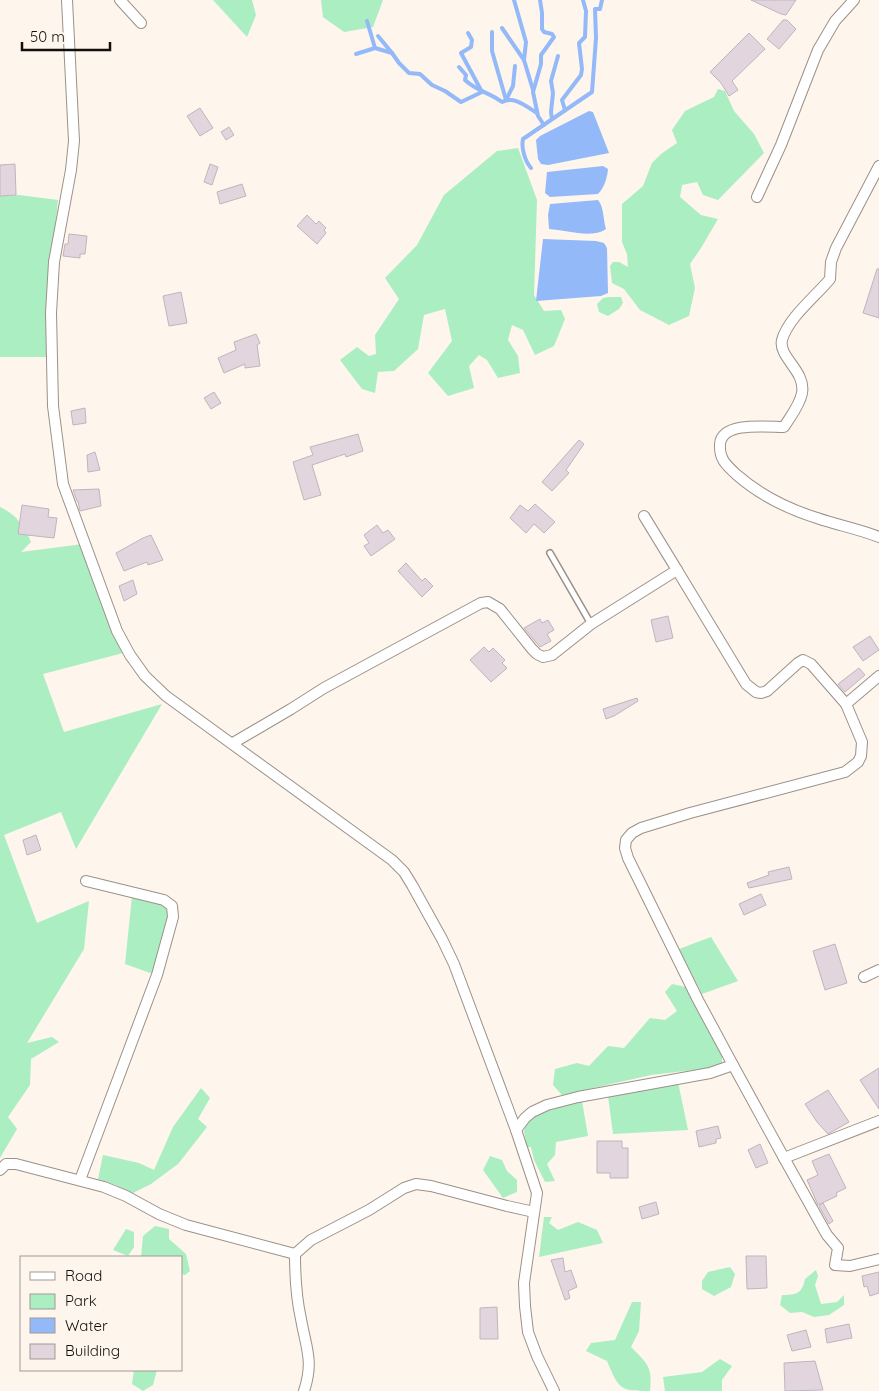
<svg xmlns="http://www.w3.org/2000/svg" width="879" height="1391" font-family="Quicksand,sans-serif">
<rect width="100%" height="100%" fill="#fef5ed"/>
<g fill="#abeec2">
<polygon points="213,0 252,0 256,15 247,37"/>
<polygon points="321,0 383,0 373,27 344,32 323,17"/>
<polygon points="718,89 725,91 734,111 754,134 764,153 718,200 703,195 697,182 682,185 680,197 701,215 718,219 701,248 690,264 695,288 689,316 669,325 640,310 624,289 612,283 610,266 613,262 619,262 628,267 627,254 622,242 622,204 643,186 652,163 661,154 677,143 672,130 685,111 714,97"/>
<polygon points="518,148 537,200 534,295 544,311 561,310 565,319 554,346 535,355 523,330 512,325 508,340 518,356 520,373 498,378 487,360 479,355 469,366 474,388 448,396 428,373 452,341 445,309 424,315 418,349 394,371 378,372 375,393 362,389 340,360 357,347 369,356 376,354 375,335 399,299 385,278 417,245 444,195 497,151"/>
<polygon points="19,195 58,200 50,283 49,357 0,357 0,196"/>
<polygon points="609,297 621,297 623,303 619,309 608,316 599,312 597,304 603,298"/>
<path d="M0,507C16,514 24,526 31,542L21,552L83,544L116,640L123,653L43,674L64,732L162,704L76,849L61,812L4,835L37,923L89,901L84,949L27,1043L52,1037L59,1042L31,1059L30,1085L8,1117L17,1129L0,1158Z"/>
<polygon points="132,896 161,903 169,908 171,918 153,974 125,964"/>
<polygon points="711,937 738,981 702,994 679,949"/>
<polygon points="672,984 686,987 706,1027 722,1054 722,1064 711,1068 651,1075 562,1095 553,1085 555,1069 577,1063 589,1066 608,1046 624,1048 650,1018 665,1020 677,1011 665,992"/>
<polygon points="678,1082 688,1130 613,1134 608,1096"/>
<polygon points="201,1088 210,1098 198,1119 207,1127 178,1164 151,1184 131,1194 116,1185 98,1179 103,1155 139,1163 154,1170 173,1127"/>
<polygon points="582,1101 588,1136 556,1142 555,1155 547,1164 555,1181 545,1182 534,1160 531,1147 527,1147 524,1131 527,1121 543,1110"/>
<polygon points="490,1156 502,1160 507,1171 517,1180 517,1192 503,1198 483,1170"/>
<polygon points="544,1217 552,1217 549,1223 558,1230 578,1222 597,1230 603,1243 539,1257"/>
<polygon points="155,1226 169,1229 169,1239 186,1254 190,1271 185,1275 181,1274 181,1257 141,1257 143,1236"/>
<polygon points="126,1229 134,1232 134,1247 128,1256 113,1250"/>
<polygon points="730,1267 735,1274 731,1287 714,1296 702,1289 702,1281 708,1272"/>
<path d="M816,1270L818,1276L815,1285L821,1304L837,1302L844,1295V1305L829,1315L814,1317L802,1312L790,1313L780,1305L782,1295C796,1295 802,1294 805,1279Z"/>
<path d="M632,1302H641L639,1331L631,1347C647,1363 653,1367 650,1391C619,1391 619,1389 607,1361L586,1351L591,1343L615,1340Z"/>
<polygon points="720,1359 732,1366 722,1380 722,1391 665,1391 663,1377 702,1372"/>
<polygon points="134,1370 157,1370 153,1385 143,1391 132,1384"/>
</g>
<g fill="#93b9f8">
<polygon points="589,111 593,112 609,153 548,165 541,164 538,159 536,140 540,136"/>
<path d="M603,166L608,169C607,179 604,188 598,194L550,197L545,193L547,172Z"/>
<path d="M598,200C604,207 603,219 606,229C592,239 566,230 549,229L548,215L550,204Z"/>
<polygon points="543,239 596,241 604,243 607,248 608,293 601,296 536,301"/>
</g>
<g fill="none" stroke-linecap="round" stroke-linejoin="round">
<g stroke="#93b9f8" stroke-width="4">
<polyline points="514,0 526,42 524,60"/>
<polyline points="540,0 542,13 542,29 544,32 552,34 554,37 541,55 541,64 533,92 538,116 544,125"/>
<polyline points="367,21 375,48"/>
<polyline points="502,28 524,60 533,90"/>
<polyline points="492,32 492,51 506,100"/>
<polyline points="378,36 392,53 399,63 409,73 420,74 432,85 445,91 461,102 482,92 461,53 471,47 472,40 468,33"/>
<polyline points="356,54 375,48 392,53"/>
<path d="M459,67L466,75L465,80C478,92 489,92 502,102C514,95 527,107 537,113"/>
<polyline points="506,100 513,86 515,66"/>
<polyline points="565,110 562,100 581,75 582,69 579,43 585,37 586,11 583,0"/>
<polyline points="552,119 551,112 553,93 551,81 558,56"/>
<path d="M531,168C525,161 521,148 523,139L592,92L596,38L595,9H600L602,0"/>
</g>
</g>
<g fill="#e2d5de" stroke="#c1b5bd">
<polygon points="751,0 796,0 786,15 781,14"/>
<polygon points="783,20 787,20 796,29 779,49 767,39"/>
<polygon points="749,33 765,49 732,81 738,90 729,96 721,83 710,72"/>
<polygon points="200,108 213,128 200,136 187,116"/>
<polygon points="229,127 234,135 226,140 221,132"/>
<polygon points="15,164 16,195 0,196 0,165"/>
<polygon points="210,164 218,167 212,185 204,182"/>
<polygon points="242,184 246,196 220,204 217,192"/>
<polygon points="307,215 316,224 319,221 326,228 324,230 326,233 317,244 297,226"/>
<polygon points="69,234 87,236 85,254 80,254 80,258 63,256 65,244 68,244"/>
<polygon points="877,269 879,269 879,318 863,313"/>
<polygon points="181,292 187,323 169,326 163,296"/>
<polygon points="256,334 260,343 257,345 260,366 245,368 245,364 224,373 218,358 236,350 234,342"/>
<polygon points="214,392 221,403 211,409 204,398"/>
<polygon points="85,408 86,423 73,425 71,411"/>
<polygon points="358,434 363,451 346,457 345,454 312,465 321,495 304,500 293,462 313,455 310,447"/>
<polygon points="579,440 584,444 566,470 569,473 552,491 542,482"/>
<polygon points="95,452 100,470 88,472 87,455"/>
<polygon points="99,489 101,506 80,511 78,501 77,501 73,490"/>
<polygon points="535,504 555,522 544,533 534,524 526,533 510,518 520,505 528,511"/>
<polygon points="22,505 49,509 48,517 57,518 54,538 18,534"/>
<polygon points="377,525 383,533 388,530 395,539 371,556 364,546 369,543 364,535"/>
<polygon points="151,535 163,560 148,565 147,562 124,571 116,553 143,538"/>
<polygon points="406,563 422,581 425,578 433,586 422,597 398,571"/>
<polygon points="133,580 137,594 124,601 119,586"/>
<polygon points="668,616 673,638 656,642 651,620"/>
<polygon points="540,619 542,623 548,620 554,630 547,634 551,641 540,647 524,628"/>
<polygon points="870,636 879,650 863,661 853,647"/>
<polygon points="484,647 489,652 493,648 505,660 502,663 507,668 491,682 470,660"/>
<polygon points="859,668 865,675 845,692 838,684"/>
<polygon points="637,698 638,701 614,716 606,719 603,709"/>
<polygon points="36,835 41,850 27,855 23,840"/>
<polygon points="789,867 792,879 749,888 747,883 769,875 768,872"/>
<polygon points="761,894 766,905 744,915 739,904"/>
<polygon points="835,944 847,983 825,990 813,951"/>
<polygon points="879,1068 879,1109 860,1080"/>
<polygon points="828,1090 849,1122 828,1134 817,1122 805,1104"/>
<polygon points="718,1126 721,1138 716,1139 716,1143 699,1147 696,1131"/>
<polygon points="597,1141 622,1141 622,1148 628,1148 628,1178 610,1178 610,1173 597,1173"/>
<polygon points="760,1144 768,1163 756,1168 748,1150"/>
<polygon points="829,1154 846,1188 836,1193 837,1196 818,1205 807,1180 818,1175 812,1161"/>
<polygon points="656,1202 659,1214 642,1219 639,1207"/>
<polygon points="823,1203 833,1221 829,1224 819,1206"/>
<polygon points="746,1256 766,1256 767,1288 747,1289"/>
<polygon points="563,1258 565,1272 571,1270 577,1287 568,1291 570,1298 565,1300 551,1260"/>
<polygon points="879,1272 879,1293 870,1296 867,1286 864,1287 862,1276"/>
<polygon points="497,1307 498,1339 480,1339 480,1308"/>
<polygon points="849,1324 852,1338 827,1343 825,1329"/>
<polygon points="806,1330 811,1347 792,1351 787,1335"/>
<polygon points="815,1361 823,1390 785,1391 784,1363"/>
</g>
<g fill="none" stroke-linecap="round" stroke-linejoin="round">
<defs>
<polyline id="lane" points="550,553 591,624"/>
<g id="street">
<polyline points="67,0 74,141 71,170 54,262 51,313 53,406 63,484 117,631 130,655 145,676 166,696 392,860 404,872 412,885 442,939 454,964 516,1130 537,1193 524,1283 525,1306 528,1332 537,1356 554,1391"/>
<polyline points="120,0 141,23"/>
<path d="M879,166L836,248L831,262L830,279C816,296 788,318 782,340C778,357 806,371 802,393C800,405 790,417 784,427C768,427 722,421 720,444C719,459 726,465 737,475C760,495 788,509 817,518C837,525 859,529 879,537"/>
<polyline points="757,197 781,145 818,50 835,21 854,0"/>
<polyline points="644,516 677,570"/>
<polyline points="846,704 879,676"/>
<polyline points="233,743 291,709 324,688 481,603 488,602 500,609 532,649 537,654 543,657 552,655 591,624 677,570 746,684 756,692 761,693 767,691 798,663 803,660 811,664 846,704 862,742 861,756 858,762 845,772 690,813 641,828 632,833 626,840 625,848 628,858 698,1000 733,1065 784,1158 827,1235 838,1248 835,1265 850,1266 879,1259"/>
<polyline points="864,977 879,970"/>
<polyline points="516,1130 525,1118 532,1112 547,1105 578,1097 710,1073 733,1065"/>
<polyline points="784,1158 879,1121"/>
<polyline points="0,1170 6,1164 16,1164 104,1187 126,1196 159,1214 186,1225 295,1254 311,1240 369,1210 404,1188 416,1184 431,1186 507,1206 534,1212"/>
<polyline points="80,1180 157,975 173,917 172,906 164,900 86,881"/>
<path d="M295,1254C295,1276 296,1297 301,1319C306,1348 314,1361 304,1391"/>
</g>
</defs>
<use href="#lane" stroke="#9c9189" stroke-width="8"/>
<use href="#street" stroke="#9c9189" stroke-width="12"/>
<use href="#lane" stroke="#fff" stroke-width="5"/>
<use href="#street" stroke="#fff" stroke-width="10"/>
</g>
<rect x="20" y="1256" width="162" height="115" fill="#fef5ed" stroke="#a09993"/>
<rect x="30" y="1272" width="25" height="8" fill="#ffffff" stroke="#a09993"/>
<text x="65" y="1281" font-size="15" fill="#120e0b">Road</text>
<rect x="30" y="1294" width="25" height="15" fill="#abeec2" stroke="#a09993"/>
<text x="65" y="1306" font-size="15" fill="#120e0b">Park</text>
<rect x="30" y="1318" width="25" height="15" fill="#93b9f8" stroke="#a09993"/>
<text x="65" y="1331" font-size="15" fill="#120e0b">Water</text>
<rect x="30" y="1344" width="25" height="15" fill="#e2d5de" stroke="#a09993"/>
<text x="65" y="1356" font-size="15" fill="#120e0b">Building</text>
<path d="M22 42v8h88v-8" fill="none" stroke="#120e0b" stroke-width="2.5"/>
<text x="30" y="42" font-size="15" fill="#120e0b" stroke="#fef5ed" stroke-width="4" paint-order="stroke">50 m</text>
</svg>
